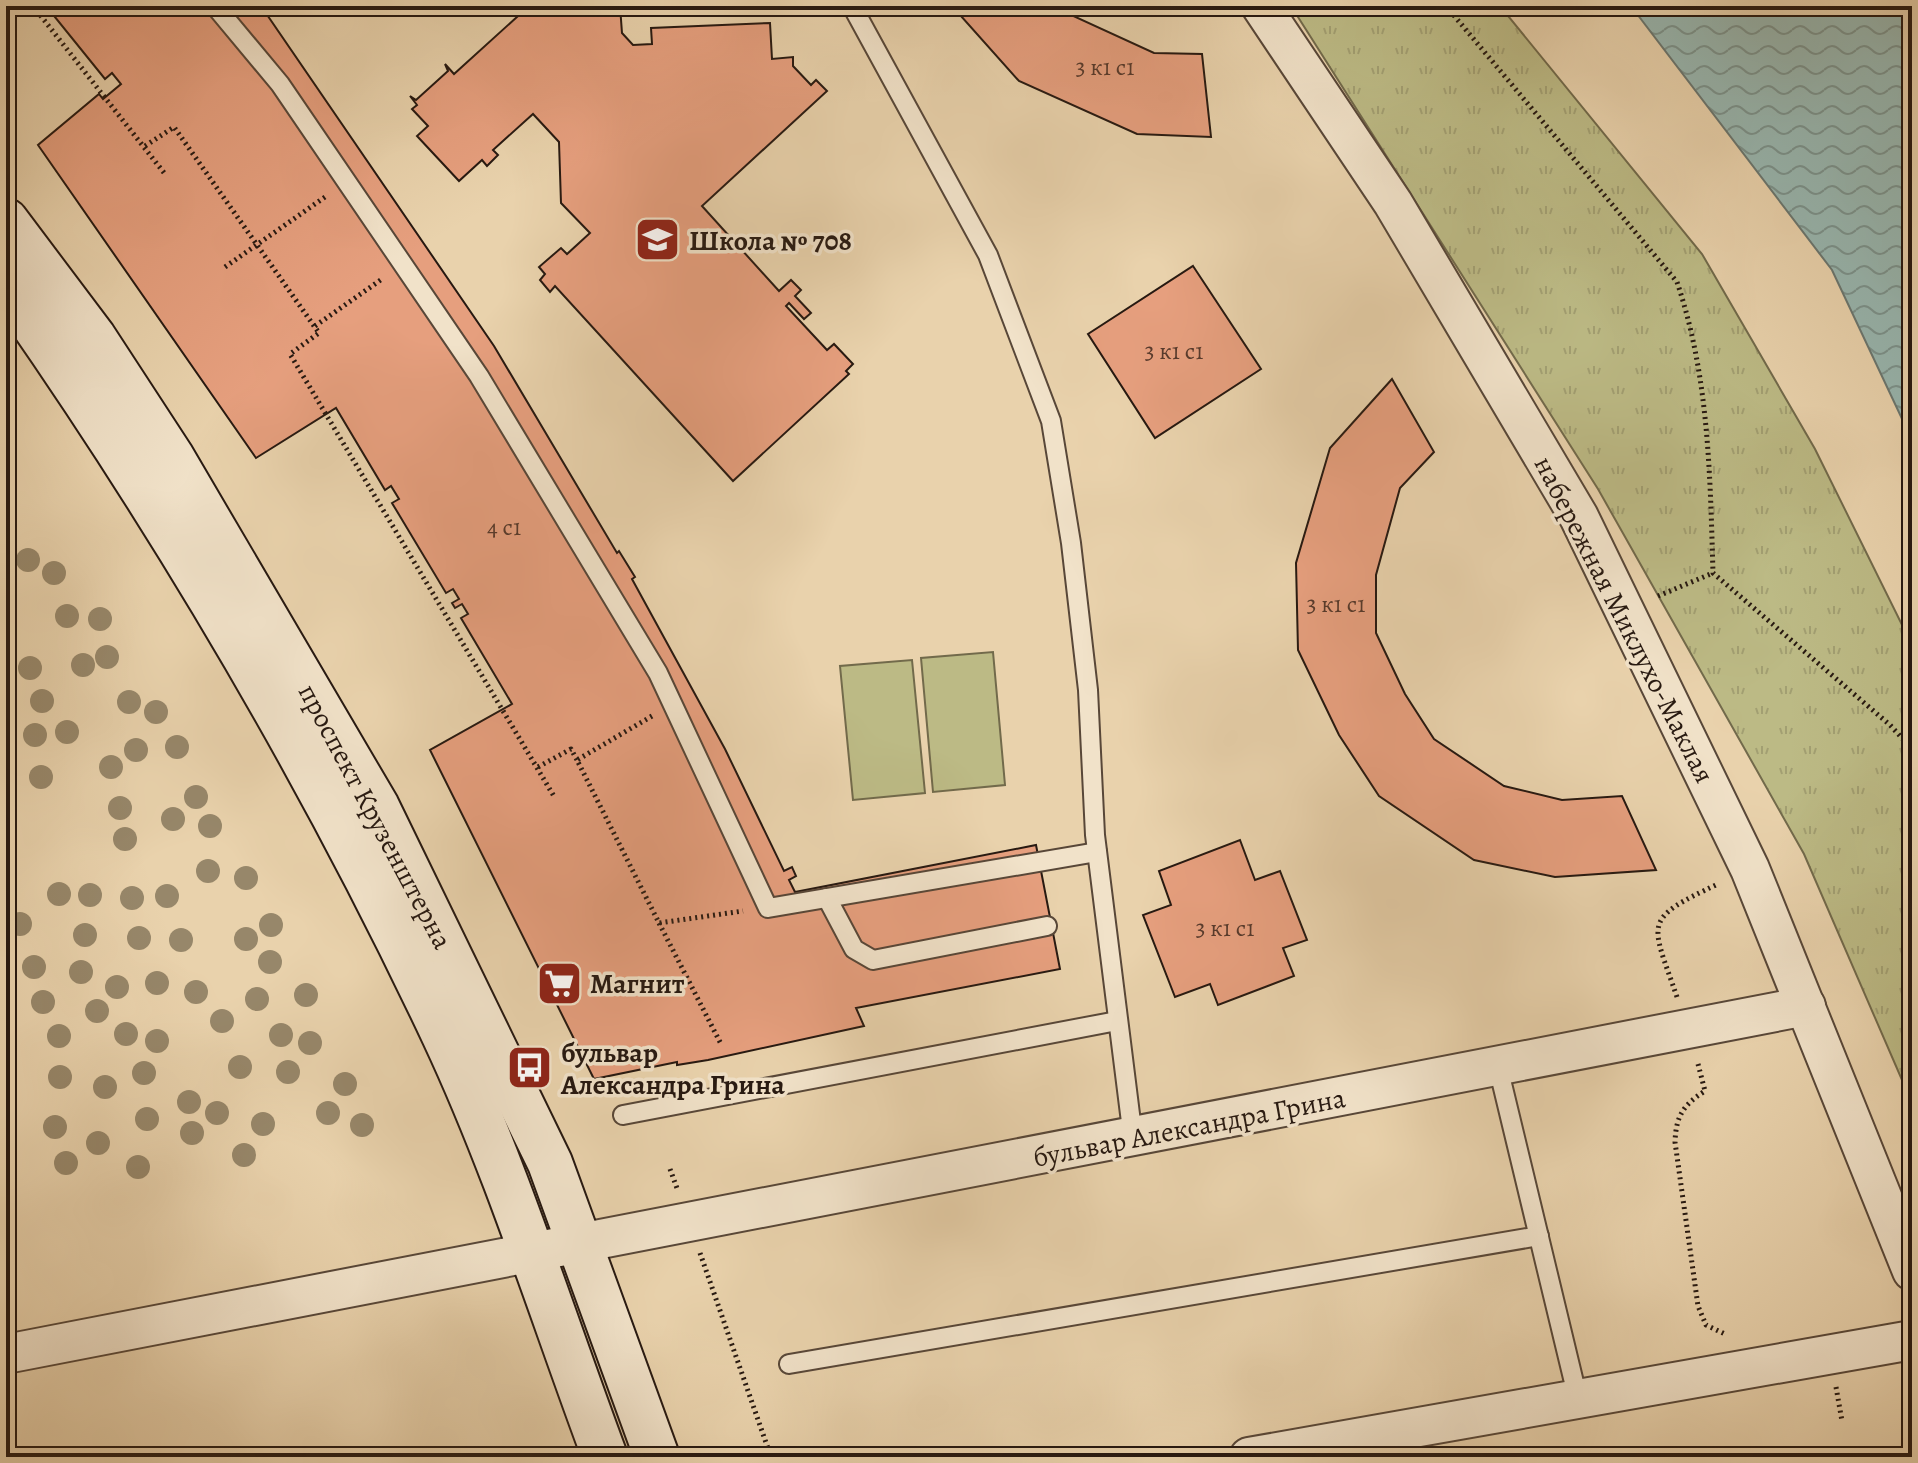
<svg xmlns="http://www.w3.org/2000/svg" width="1918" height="1463" font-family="Alegreya,serif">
<defs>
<pattern id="grass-tufts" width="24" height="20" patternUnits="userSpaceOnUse" patternTransform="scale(2)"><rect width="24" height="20" fill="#bcba85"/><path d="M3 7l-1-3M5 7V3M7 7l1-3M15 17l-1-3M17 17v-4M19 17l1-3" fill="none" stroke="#a29f72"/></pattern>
<pattern id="water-waves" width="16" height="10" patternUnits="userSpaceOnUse" patternTransform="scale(2)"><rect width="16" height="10" fill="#98b6af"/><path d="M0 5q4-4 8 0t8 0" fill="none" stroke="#7c938d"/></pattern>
</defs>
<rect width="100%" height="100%" fill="#e9d2ac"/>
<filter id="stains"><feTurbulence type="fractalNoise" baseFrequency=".0025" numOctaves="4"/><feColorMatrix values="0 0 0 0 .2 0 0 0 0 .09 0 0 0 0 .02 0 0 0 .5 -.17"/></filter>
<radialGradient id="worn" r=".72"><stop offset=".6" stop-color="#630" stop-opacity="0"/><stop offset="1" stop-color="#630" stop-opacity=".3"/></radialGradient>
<polygon fill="url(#grass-tufts)" stroke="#726a4b" stroke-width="2" points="1291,6 1500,6 1702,254 1815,449 1912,645 1912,1103 1804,854 1598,489"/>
<g fill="#bcba85" stroke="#726a4b" stroke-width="2">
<polygon points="993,652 1005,785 933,792 921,658"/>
<polygon points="912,660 925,793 853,800 840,666"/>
</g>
<polygon fill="url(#water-waves)" stroke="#6b7770" stroke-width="2" points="1631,6 1912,6 1912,440 1832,270"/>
<g fill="#e69f7e" stroke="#271911" stroke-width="2">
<polygon points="46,6 261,6 494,346 617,553 619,551 635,577 632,579 725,749 784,871 792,867 796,876 789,880 795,892 1036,845 1060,969 856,1008 864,1026 708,1060 677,1065 677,1062 594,1079 430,750 512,704 461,618 468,614 462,604 455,608 452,603 459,599 453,589 446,593 392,503 399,499 391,486 385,490 336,408 256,458 38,145 99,94 103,99 121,84 112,73 105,79"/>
<polygon points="529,6 620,6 622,33 633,45 652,44 651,28 770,23 772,59 793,57 793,66 811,85 816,80 827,91 702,206 779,291 791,280 801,290 795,296 811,313 804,319 789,303 786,306 827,350 834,344 853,364 846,371 849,374 733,481 555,286 550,292 540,280 545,274 539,267 561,248 567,254 590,233 561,203 559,142 533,114 493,150 498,155 487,166 482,160 459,181 417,136 428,126 412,109 417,105 410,96 416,100 448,71 445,64 454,74"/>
<polygon points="952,6 1062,6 1071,15 1154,53 1202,54 1211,137 1137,134 1019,81"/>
<polygon points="1193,266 1261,369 1155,438 1088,334"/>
<polygon points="1392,379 1434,452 1400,488 1376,575 1376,633 1405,694 1434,739 1504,786 1562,800 1622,796 1656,870 1555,877 1474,860 1379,796 1339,735 1298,650 1296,563 1330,448"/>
<polygon points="1240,840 1255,880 1280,871 1307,940 1283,948 1294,976 1218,1005 1210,984 1175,997 1143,915 1171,905 1159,871"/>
</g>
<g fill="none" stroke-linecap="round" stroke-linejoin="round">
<defs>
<g id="lane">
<polyline points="215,6 280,84 479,376 658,673 768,908 1097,852"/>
<polyline points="852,6 988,255 1051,421 1071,543 1088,690 1095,835 1133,1138"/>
<polyline points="827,898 854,949 873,960 1047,926"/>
<polyline points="1498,1067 1578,1399"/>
<polyline points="623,1115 1117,1021"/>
<polyline points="789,1364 1539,1236"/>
</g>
<g id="street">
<polyline points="1261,6 1393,203 1579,517 1750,869 1912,1271"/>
<polyline points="6,1354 1806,1006"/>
<polyline points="1249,1457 1912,1340"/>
</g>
<g id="secondary">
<polyline points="6,221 94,338 171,456 377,807 550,1163 657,1457"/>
<path d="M6,285C173,523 320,772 444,1035C507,1169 553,1318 605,1457"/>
</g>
</defs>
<use href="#lane" stroke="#584738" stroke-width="22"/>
<use href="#street" stroke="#584738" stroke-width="42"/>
<use href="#secondary" stroke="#271911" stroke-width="48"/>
<g stroke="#271911" stroke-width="5" stroke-dasharray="2 4" stroke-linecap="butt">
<polyline points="33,6 165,174"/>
<path d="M1446,6L1677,282C1709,377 1710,474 1713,573L1890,725L1912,749"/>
<polyline points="145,146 174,127 319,333 290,354 555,798"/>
<polyline points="225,267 325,197"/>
<polyline points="315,326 382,279"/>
<polyline points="1658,596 1713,573"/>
<polyline points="652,716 577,760 659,923 743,911"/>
<polyline points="538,767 571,749 577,760"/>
<polyline points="659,923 721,1044"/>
<path d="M1677,997C1651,921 1641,920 1718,884"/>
<path d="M1698,1064L1705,1091C1683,1105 1676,1116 1675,1142L1698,1306L1706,1325L1727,1335"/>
<polyline points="670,1169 678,1191"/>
<polyline points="700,1253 771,1457"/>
<polyline points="1836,1387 1842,1421"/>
</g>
<use href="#lane" stroke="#f1e2c9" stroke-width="18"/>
<use href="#street" stroke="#f1e2c9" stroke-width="38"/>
<use href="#secondary" stroke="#f1e2c9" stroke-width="44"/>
</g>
<g fill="#97876a">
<circle cx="28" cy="560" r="12"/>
<circle cx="54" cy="573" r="12"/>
<circle cx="67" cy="616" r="12"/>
<circle cx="100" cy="619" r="12"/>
<circle cx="107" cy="657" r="12"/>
<circle cx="83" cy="665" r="12"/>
<circle cx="30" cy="668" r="12"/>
<circle cx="42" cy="701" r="12"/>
<circle cx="129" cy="702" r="12"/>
<circle cx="156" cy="712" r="12"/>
<circle cx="67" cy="732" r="12"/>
<circle cx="35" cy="735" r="12"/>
<circle cx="177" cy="747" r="12"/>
<circle cx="136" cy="750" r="12"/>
<circle cx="111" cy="767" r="12"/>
<circle cx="41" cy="777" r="12"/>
<circle cx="196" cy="797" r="12"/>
<circle cx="120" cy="808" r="12"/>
<circle cx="173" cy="819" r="12"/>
<circle cx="210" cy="826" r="12"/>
<circle cx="125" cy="839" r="12"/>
<circle cx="208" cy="871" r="12"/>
<circle cx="246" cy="878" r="12"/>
<circle cx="59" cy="894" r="12"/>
<circle cx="90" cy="895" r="12"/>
<circle cx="167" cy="896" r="12"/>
<circle cx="132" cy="898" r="12"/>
<circle cx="20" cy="924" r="12"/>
<circle cx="271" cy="925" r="12"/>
<circle cx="85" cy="935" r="12"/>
<circle cx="139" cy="938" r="12"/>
<circle cx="246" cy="939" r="12"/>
<circle cx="181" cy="940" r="12"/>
<circle cx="270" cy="962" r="12"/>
<circle cx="34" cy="967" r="12"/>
<circle cx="81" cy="972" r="12"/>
<circle cx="157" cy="983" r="12"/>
<circle cx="117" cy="987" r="12"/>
<circle cx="196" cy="992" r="12"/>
<circle cx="306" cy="995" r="12"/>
<circle cx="257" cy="999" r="12"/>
<circle cx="43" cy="1002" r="12"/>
<circle cx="97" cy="1011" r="12"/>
<circle cx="222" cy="1021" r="12"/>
<circle cx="126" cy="1034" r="12"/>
<circle cx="281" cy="1035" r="12"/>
<circle cx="59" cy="1036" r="12"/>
<circle cx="157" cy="1041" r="12"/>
<circle cx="310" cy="1043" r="12"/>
<circle cx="240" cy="1067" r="12"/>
<circle cx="288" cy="1072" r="12"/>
<circle cx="144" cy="1073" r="12"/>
<circle cx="60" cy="1077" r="12"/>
<circle cx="345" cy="1084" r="12"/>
<circle cx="105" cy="1087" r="12"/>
<circle cx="189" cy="1102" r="12"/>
<circle cx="217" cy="1113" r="12"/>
<circle cx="328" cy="1113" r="12"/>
<circle cx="147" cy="1119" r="12"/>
<circle cx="263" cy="1124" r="12"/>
<circle cx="362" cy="1125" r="12"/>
<circle cx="55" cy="1127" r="12"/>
<circle cx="192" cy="1133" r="12"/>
<circle cx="98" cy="1143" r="12"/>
<circle cx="244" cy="1155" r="12"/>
<circle cx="66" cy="1163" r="12"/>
<circle cx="138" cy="1167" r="12"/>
</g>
<defs>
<symbol id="school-square" viewBox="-11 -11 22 22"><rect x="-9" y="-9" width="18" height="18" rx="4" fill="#8f2418" stroke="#f1e2c9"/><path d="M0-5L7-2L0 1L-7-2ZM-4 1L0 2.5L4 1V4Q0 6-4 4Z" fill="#fff"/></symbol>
<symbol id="supermarket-square" viewBox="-11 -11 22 22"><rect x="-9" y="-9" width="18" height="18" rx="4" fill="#8f2418" stroke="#f1e2c9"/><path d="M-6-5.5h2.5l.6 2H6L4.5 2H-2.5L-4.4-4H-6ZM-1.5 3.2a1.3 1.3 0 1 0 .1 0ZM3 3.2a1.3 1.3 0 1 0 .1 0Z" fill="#fff"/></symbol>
<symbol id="bus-square" viewBox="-11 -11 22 22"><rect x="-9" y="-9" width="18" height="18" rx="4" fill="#8f2418" stroke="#f1e2c9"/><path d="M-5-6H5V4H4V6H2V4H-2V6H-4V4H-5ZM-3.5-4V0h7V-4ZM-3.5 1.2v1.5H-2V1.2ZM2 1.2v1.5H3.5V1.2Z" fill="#fff"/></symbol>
</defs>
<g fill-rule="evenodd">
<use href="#school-square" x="632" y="214" width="51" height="51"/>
<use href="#supermarket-square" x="534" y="958" width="51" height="51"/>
<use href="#bus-square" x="504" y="1042" width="51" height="51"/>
</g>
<g text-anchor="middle" stroke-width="7" stroke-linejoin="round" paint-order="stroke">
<g font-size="24" fill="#573a2c">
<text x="1105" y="75">3 к1 с1</text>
<text x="1174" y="359">3 к1 с1</text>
<text x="504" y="535">4 с1</text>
<text x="1336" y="612">3 к1 с1</text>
<text x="1225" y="936">3 к1 с1</text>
</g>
<g font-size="28" font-weight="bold" fill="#271911" stroke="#f1e2c9" text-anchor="start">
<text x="689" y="250">Школа № 708</text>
<text x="590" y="993">Магнит</text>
<text x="561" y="1062">бульвар<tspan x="561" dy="32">Александра Грина</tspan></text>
</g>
<g font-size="28" fill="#271911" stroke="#f1e2c9">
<text transform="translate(1625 619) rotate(63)" y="10">набережная Миклухо-Маклая</text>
<text transform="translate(376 816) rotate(62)" y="10">проспект Крузенштерна</text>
<text transform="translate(1189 1127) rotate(-11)" y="10">бульвар Александра Грина</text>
</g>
</g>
<rect width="1918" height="1463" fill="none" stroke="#e9d2ac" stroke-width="32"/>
<rect x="8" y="8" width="1902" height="1447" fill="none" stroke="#271911" stroke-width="4"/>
<rect x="16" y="16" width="1886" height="1431" fill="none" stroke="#271911" stroke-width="2"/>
<rect width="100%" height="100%" filter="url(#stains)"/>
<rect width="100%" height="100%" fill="url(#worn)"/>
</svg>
